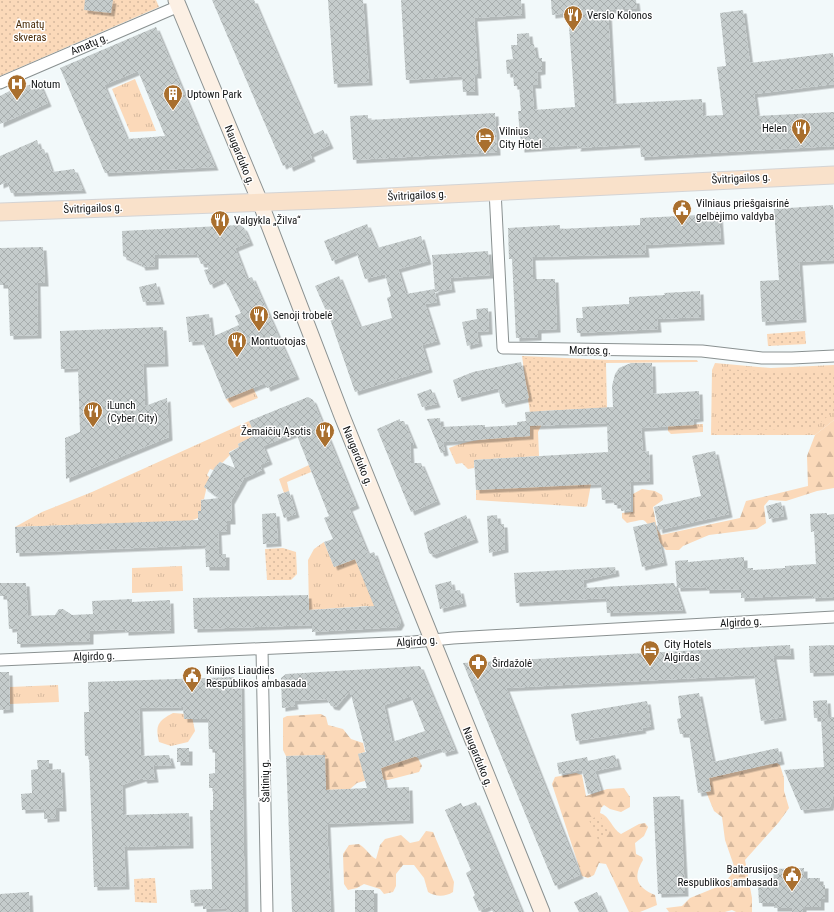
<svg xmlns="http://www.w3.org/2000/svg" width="834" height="912" font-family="'Roboto Condensed',sans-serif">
<defs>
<pattern id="grass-tufts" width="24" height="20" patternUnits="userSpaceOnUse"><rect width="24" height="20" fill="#fbd9b9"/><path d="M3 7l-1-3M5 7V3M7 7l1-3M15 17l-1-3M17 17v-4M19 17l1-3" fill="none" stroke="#d6b99e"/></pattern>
<pattern id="forest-firs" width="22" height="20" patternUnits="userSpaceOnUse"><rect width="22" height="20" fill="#fbd9b9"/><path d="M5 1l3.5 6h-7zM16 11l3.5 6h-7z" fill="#d6b99e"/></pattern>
<pattern id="park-dots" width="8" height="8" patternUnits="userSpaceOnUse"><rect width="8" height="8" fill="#fbd9b9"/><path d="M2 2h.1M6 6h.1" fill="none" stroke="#d6b99e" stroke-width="1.8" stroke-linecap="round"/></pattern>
<pattern id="building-cross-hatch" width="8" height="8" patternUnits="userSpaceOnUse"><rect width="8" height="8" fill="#c5cccc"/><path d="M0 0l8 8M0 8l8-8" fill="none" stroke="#a8aeae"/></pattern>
<filter id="shadow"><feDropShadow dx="3.5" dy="3.5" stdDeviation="0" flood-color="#0004"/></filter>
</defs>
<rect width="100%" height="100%" fill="#f2f9fa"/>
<g fill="url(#grass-tufts)">
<polygon points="135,79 156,131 130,132 112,89"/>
<path d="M522,356L609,360H697L698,362L606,363L607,408L540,411L541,426L538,432L539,456L474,460V468L468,469L462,463L456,464L449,448C475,437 502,438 530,436V413Z"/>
<polygon points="715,363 771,368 834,365 834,420 815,435 711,435 712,370"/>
<polygon points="253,388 258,398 233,408 226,399"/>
<polygon points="249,421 257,439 244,441 238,444 239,447 229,452 230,455 222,463 220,462 213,470 210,469 207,475 209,477 204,499 201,500 201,511 198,511 198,518 190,521 15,527 42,512 92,492"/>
<polygon points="703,424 703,432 671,434 668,431 668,426"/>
<polygon points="309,465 311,472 287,482 289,491 284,493 279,479"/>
<polygon points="591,484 587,506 585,507 476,500 476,490"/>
<polygon points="324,542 334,567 355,559 379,611 368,612 368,606 309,610 308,560 314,549"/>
<polygon points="182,566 183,591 132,593 132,568"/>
<polygon points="58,685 59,702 10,704 10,687"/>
<path d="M173,713L187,714L192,717L195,731L188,742L171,746L159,742C155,725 158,721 173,713Z"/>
</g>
<g fill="url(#forest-firs)">
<path d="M834,420V488L817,491L786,501L769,500L764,506L766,523L757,529L709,535L683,546L679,550H666C660,544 648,521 643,520C638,520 632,522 627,523L622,518V513L633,512V494L642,489L655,491L662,495L663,500L653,507L657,529L661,535L740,518L746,501L808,486L807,456L815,435Z"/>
<polygon points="321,714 326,717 328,725 343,729 351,739 363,743 365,752 358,754 381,768 414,756 418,758 422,766 419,772 388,780 372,779 357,783 350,789 326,790 324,755 286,756 283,750 283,718 287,716"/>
<polygon points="777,763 780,765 784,778 784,791 789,808 779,822 745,860 752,898 752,912 736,912 732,910 725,912 669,912 666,908 682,906 690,898 722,885 732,874 734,866 725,840 722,817 714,811 707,794 706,792 711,791 709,778"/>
<path d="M576,773L582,775L586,796L607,789L624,788L630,797V807L621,812L610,809L604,805L601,808L600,813C610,816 612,829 621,834L639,824L645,823L648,827L644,836L635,843L636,854L642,857L643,860C633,877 636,887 655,895L657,905L640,912H629L606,864L599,863L594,875L588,878L582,876L552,784L555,777Z"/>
<path d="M426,831L433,832L454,882L453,892C445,897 436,897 428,892L424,878L414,865H403L396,874V886L393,892L384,894L380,889L364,884L357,888L348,890L344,884L343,854L349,845L359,844C367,849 369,855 376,859L380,845L385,839L401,835L410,843L419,841Z"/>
</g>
<g fill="url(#park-dots)">
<polygon points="0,0 156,0 159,7 0,76"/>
<polygon points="805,331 806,344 768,346 767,334"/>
<polygon points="524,358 604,361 606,405 532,409"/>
<polygon points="722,369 796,373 834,372 834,411 814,428 718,431"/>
<polygon points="283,548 296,552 297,574 291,580 267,580 265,549"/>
<polygon points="600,815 609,834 598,840 589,820"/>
<polygon points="155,878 157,903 135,902 134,879"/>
</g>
<g fill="url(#building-cross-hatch)" fill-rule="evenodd" filter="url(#shadow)">
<polygon points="85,0 113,0 111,13 84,10"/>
<polygon points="212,0 254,0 312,135 323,130 330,145 310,154 312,158 290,168 288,163 283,166"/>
<polygon points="328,0 363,0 369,82 334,84"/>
<polygon points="401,0 521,0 522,15 474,18 478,75 474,75 475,92 463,92 462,76 406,80"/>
<polygon points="551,0 636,0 637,8 608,10 613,104 702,99 703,116 723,115 717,67 726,66 720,13 743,10 750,63 833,53 834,84 754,94 757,116 834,112 834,146 641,157 640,144 577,148 578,145 521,149 518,111 521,111 519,86 514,86 513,73 507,74 506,60 513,59 511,45 517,45 517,34 529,33 530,44 534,44 536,58 542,58 542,71 537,72 538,85 532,85 534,110 575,107 568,13 552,15"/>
<path d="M156,27L215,167L105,173L60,68ZM138,71L165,136L127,139L104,85Z"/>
<polygon points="39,82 48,103 0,124 0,96 21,85 22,87"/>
<polygon points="495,113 497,152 353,160 350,116 368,115 368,120"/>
<polygon points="37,140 40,150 44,149 52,172 74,169 83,190 11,193 7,182 0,185 0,156"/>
<polygon points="833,205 834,260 799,262 803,319 762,322 760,281 779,280 774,209"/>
<polygon points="719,214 721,241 645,245 646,254 532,257 533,279 555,279 557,329 538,330 538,337 516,338 512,259 509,259 508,228 560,225 560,229 640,225 640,218"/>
<polygon points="367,224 377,248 421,236 428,261 398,269 406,294 435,289 435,291 432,255 488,251 490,275 450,278 452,289 435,292 437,302 425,304 437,341 422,345 429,369 355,392 331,322 315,286 339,276 360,327 392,318 387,298 391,296 385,274 365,279 356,251 332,261 324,241"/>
<polygon points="240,225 244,228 250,242 235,248 247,279 252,277 296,376 267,388 265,383 226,399 202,341 189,342 186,317 209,314 212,337 239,325 235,316 241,313 226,282 224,283 223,279 210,285 204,270 208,269 207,264 201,264 197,254 155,255 155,266 142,267 141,264 123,256 122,231"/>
<polygon points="43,247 45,283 37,283 38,335 10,336 8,285 0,285 0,248"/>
<polygon points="156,283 161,301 143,302 139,287"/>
<polygon points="700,291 701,317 657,319 658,329 577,333 576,318 583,318 582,307 629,304 629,297 665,295 664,293"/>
<polygon points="488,308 489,331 477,332 479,343 467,346 462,322 477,319 476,309"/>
<polygon points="163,327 165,363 143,364 145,406 167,398 169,437 66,479 65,438 80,432 78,368 61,369 60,331"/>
<polygon points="521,362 529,398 502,404 498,388 458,398 453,380 473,372"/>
<polygon points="631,363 652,363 653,394 699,391 700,418 693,419 694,425 641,428 643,452 649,451 650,481 630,482 631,510 621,511 621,505 614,505 613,499 602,500 601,484 476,490 474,460 608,452 607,423 530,426 530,436 443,442 445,452 441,453 427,419 440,418 441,427 481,425 485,425 485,427 517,425 517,422 526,421 525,412 613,407 612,386 615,374 619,368"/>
<polygon points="431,389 437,404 422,407 417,394"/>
<polygon points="308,397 313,400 356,505 349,508 368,554 374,552 401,622 398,627 312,632 312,625 194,629 193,598 308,595 309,610 374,606 355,559 334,567 324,542 333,539 324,518 329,516 296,433 263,446 269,461 260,465 262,470 244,478 231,501 232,521 227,521 227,531 218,532 219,554 226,554 226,567 206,567 205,545 16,553 15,527 198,520 198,511 201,511 201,500 219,498 204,487 215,467 220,462 235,468 229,453 239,447 238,444 255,435 249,421"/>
<polygon points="400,419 400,421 404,421 414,445 410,445 411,463 421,463 437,501 411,512 377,429"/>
<polygon points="715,451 729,514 659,530 654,507 701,496 692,456"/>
<polygon points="289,491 296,514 284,518 277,495"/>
<polygon points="781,502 784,516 769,519 766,506"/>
<polygon points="276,513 278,543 263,544 262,514"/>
<polygon points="827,513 827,515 834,514 834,597 812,598 812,595 741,598 741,589 706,590 706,587 677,588 675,561 688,560 688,562 744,557 744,568 753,568 753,570 785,568 785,566 816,564 814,531 811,532 810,514"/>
<polygon points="466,515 475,539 433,555 429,553 424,533"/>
<polygon points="497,515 498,524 504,524 505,549 489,553 487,516"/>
<polygon points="655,522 664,562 642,567 633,527"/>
<polygon points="615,567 616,573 583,580 584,588 674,583 683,610 607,613 606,598 516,603 514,573"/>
<polygon points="451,581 453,591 460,590 463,603 440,609 435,585"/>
<polygon points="0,583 26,583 28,616 55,615 59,609 63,609 72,615 93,614 92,601 132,599 132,602 170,600 171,630 125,632 125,629 90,631 90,641 17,644 17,628 9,629 7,596 0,596"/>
<polygon points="790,645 791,656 773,656 783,717 761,721 754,675 506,688 580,875 555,886 463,663"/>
<polygon points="834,645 834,672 810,673 809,646"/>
<path d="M420,666L455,750L443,753L441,748L381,768L385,788L409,787L410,820L327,824L331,912H292L286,756L325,755L326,790L367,788L358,754L366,752L350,691L336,707L331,706L327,699L294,701L295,706L282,708L281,678L286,674ZM411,696L425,731L392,742L384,705Z"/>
<polygon points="0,672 9,672 10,709 0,710"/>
<polygon points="234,677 234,683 241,683 245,912 226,912 226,908 203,909 203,902 191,903 190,890 212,889 210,810 213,810 213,788 209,788 209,774 215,773 215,749 209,749 208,719 184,719 183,707 139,708 141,756 169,755 172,765 153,766 155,779 144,780 143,778 122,785 123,815 189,813 190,845 124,847 126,886 94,887 89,756 85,756 84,712 89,712 88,682"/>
<polygon points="699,693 713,762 778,748 781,761 709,778 711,791 698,793 689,734 680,734 677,719 681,718 678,696"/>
<polygon points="827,700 828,717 834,717 834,793 830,807 801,810 784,770 824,767 821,718 814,718 813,701"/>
<polygon points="647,701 651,726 642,728 643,730 576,741 571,714"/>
<rect x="177" y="748" width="12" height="14"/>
<polygon points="615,755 618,766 595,771 601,790 588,794 582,770 559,774 557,763 587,757 588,761"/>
<polygon points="37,760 49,760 49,770 61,769 63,808 56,808 56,818 44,819 44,809 22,810 21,794 32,793 31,770 38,769"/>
<polygon points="680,796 685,893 658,894 653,797"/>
<polygon points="476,802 522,912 493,912 490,906 479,911 473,897 475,895 466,873 471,870 445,810 461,803 463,807"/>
<polygon points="804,868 804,878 820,878 820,885 825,885 825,899 821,899 821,907 803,907 803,912 792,912 792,908 774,908 774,903 759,903 758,885 773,885 774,869"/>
<rect x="355" y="890" width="19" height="22"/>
<polygon points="29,892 30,912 0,912 0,894"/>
<polygon points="597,892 606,912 579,912 574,902"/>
</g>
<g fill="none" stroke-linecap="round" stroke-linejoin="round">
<defs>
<g id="street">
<polyline points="0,83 179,6"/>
<polyline points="495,190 503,348 702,351 762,358 792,358 834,356"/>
<polyline points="262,649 267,912"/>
<polyline points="0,660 413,642 453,638 834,617"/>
</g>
<polyline id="secondary" points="176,0 260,202 342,416 542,912"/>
<polyline id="primary" points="0,212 346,199 834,175"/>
</defs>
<use href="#street" stroke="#8a9191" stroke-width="13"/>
<use href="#secondary" stroke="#8a9191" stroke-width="17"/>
<use href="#primary" stroke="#d4d4d5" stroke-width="19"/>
<use href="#street" stroke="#fff" stroke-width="11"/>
<use href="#secondary" stroke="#fcf0e4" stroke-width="15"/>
<use href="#primary" stroke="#f9e1ca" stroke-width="17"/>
</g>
<defs>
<symbol id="restaurant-pin" viewBox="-11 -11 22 30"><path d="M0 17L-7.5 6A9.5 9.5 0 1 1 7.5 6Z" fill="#a96f2e" stroke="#fff"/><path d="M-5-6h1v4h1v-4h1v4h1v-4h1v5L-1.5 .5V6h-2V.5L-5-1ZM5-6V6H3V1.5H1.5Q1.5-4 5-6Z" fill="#fff"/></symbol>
<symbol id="hospital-pin" viewBox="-11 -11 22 30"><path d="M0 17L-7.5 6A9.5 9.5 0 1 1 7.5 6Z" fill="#a96f2e" stroke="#fff"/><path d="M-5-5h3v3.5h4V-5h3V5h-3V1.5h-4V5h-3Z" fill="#fff"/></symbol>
<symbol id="building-pin" viewBox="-11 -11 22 30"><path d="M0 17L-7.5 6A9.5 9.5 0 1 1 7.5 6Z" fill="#a96f2e" stroke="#fff"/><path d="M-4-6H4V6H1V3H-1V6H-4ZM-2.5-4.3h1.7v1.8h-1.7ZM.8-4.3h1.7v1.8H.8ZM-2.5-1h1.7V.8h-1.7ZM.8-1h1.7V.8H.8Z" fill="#fff"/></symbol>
<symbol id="hotel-pin" viewBox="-11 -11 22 30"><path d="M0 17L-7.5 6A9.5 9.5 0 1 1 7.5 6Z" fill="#a96f2e" stroke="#fff"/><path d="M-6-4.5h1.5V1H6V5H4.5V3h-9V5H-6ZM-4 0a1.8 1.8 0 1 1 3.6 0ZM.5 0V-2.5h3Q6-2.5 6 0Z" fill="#fff"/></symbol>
<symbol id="civic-pin" viewBox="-11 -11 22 30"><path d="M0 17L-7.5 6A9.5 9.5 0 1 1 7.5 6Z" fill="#a96f2e" stroke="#fff"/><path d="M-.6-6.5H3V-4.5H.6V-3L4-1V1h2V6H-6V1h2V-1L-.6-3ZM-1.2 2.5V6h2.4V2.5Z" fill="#fff"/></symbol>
<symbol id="pharmacy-pin" viewBox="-11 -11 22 30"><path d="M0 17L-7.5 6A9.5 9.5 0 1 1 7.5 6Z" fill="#a96f2e" stroke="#fff"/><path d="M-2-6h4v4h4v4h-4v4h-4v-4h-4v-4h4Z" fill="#fff"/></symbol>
</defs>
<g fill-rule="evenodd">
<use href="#restaurant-pin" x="562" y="4" width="22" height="30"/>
<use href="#hospital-pin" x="6" y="73" width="22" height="30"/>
<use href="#building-pin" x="162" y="83" width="22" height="30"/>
<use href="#restaurant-pin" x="790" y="117" width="22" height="30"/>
<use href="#hotel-pin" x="474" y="126" width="22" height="30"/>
<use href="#civic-pin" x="671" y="198" width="22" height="30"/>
<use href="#restaurant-pin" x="209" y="209" width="22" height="30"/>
<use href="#restaurant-pin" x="248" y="304" width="22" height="30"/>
<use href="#restaurant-pin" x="226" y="330" width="22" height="30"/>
<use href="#restaurant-pin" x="82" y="400" width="22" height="30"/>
<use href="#restaurant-pin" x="314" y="420" width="22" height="30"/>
<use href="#hotel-pin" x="639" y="639" width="22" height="30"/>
<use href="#pharmacy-pin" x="467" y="652" width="22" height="30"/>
<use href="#civic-pin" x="181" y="665" width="22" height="30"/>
<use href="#civic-pin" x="781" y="864" width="22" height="30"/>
</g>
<g text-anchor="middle" stroke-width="3" stroke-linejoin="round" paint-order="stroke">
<g font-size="11" fill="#101213" stroke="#fff" text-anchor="start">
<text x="587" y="19">Verslo Kolonos</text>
<text x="31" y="88">Notum</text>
<text x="187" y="98">Uptown Park</text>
<text x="787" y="132" text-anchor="end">Helen</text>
<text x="499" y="135">Vilnius<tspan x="499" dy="13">City Hotel</tspan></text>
<text x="696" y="207">Vilniaus priešgaisrinė<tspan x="696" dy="13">gelbėjimo valdyba</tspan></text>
<text x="234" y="224">Valgykla „Žilva“</text>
<text x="273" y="319">Senoji trobelė</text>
<text x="251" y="345">Montuotojas</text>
<text x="107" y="409">iLunch<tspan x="107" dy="13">(Cyber City)</tspan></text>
<text x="311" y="435" text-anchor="end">Žemaičių Ąsotis</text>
<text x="664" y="648">City Hotels<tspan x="664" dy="13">Algirdas</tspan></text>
<text x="492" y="667">Širdažolė</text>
<text x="206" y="674">Kinijos Liaudies<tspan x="206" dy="13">Respublikos ambasada</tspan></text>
<text x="778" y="873" text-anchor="end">Baltarusijos<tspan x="778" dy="13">Respublikos ambasada</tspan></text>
</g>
<g font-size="11" fill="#492b08" stroke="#fff">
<text x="30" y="28">Amatų<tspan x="30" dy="13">skveras</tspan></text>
</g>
<g font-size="11" fill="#101213" stroke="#fff">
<text transform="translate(89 44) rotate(-23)" y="4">Amatų g.</text>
<text transform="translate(240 155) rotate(68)" y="4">Naugarduko g.</text>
<text transform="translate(741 178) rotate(-3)" y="4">Švitrigailos g.</text>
<text transform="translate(417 195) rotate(-3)" y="4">Švitrigailos g.</text>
<text transform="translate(93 208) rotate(-2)" y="4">Švitrigailos g.</text>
<text transform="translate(590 350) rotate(1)" y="4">Mortos g.</text>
<text transform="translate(358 456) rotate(68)" y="4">Naugarduko g.</text>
<text transform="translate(741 622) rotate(-3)" y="4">Algirdo g.</text>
<text transform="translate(417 641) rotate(-4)" y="4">Algirdo g.</text>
<text transform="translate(94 656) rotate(-2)" y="4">Algirdo g.</text>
<text transform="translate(478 757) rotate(68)" y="4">Naugarduko g.</text>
<text transform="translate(265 781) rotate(-91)" y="4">Šaltinių g.</text>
</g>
</g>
</svg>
